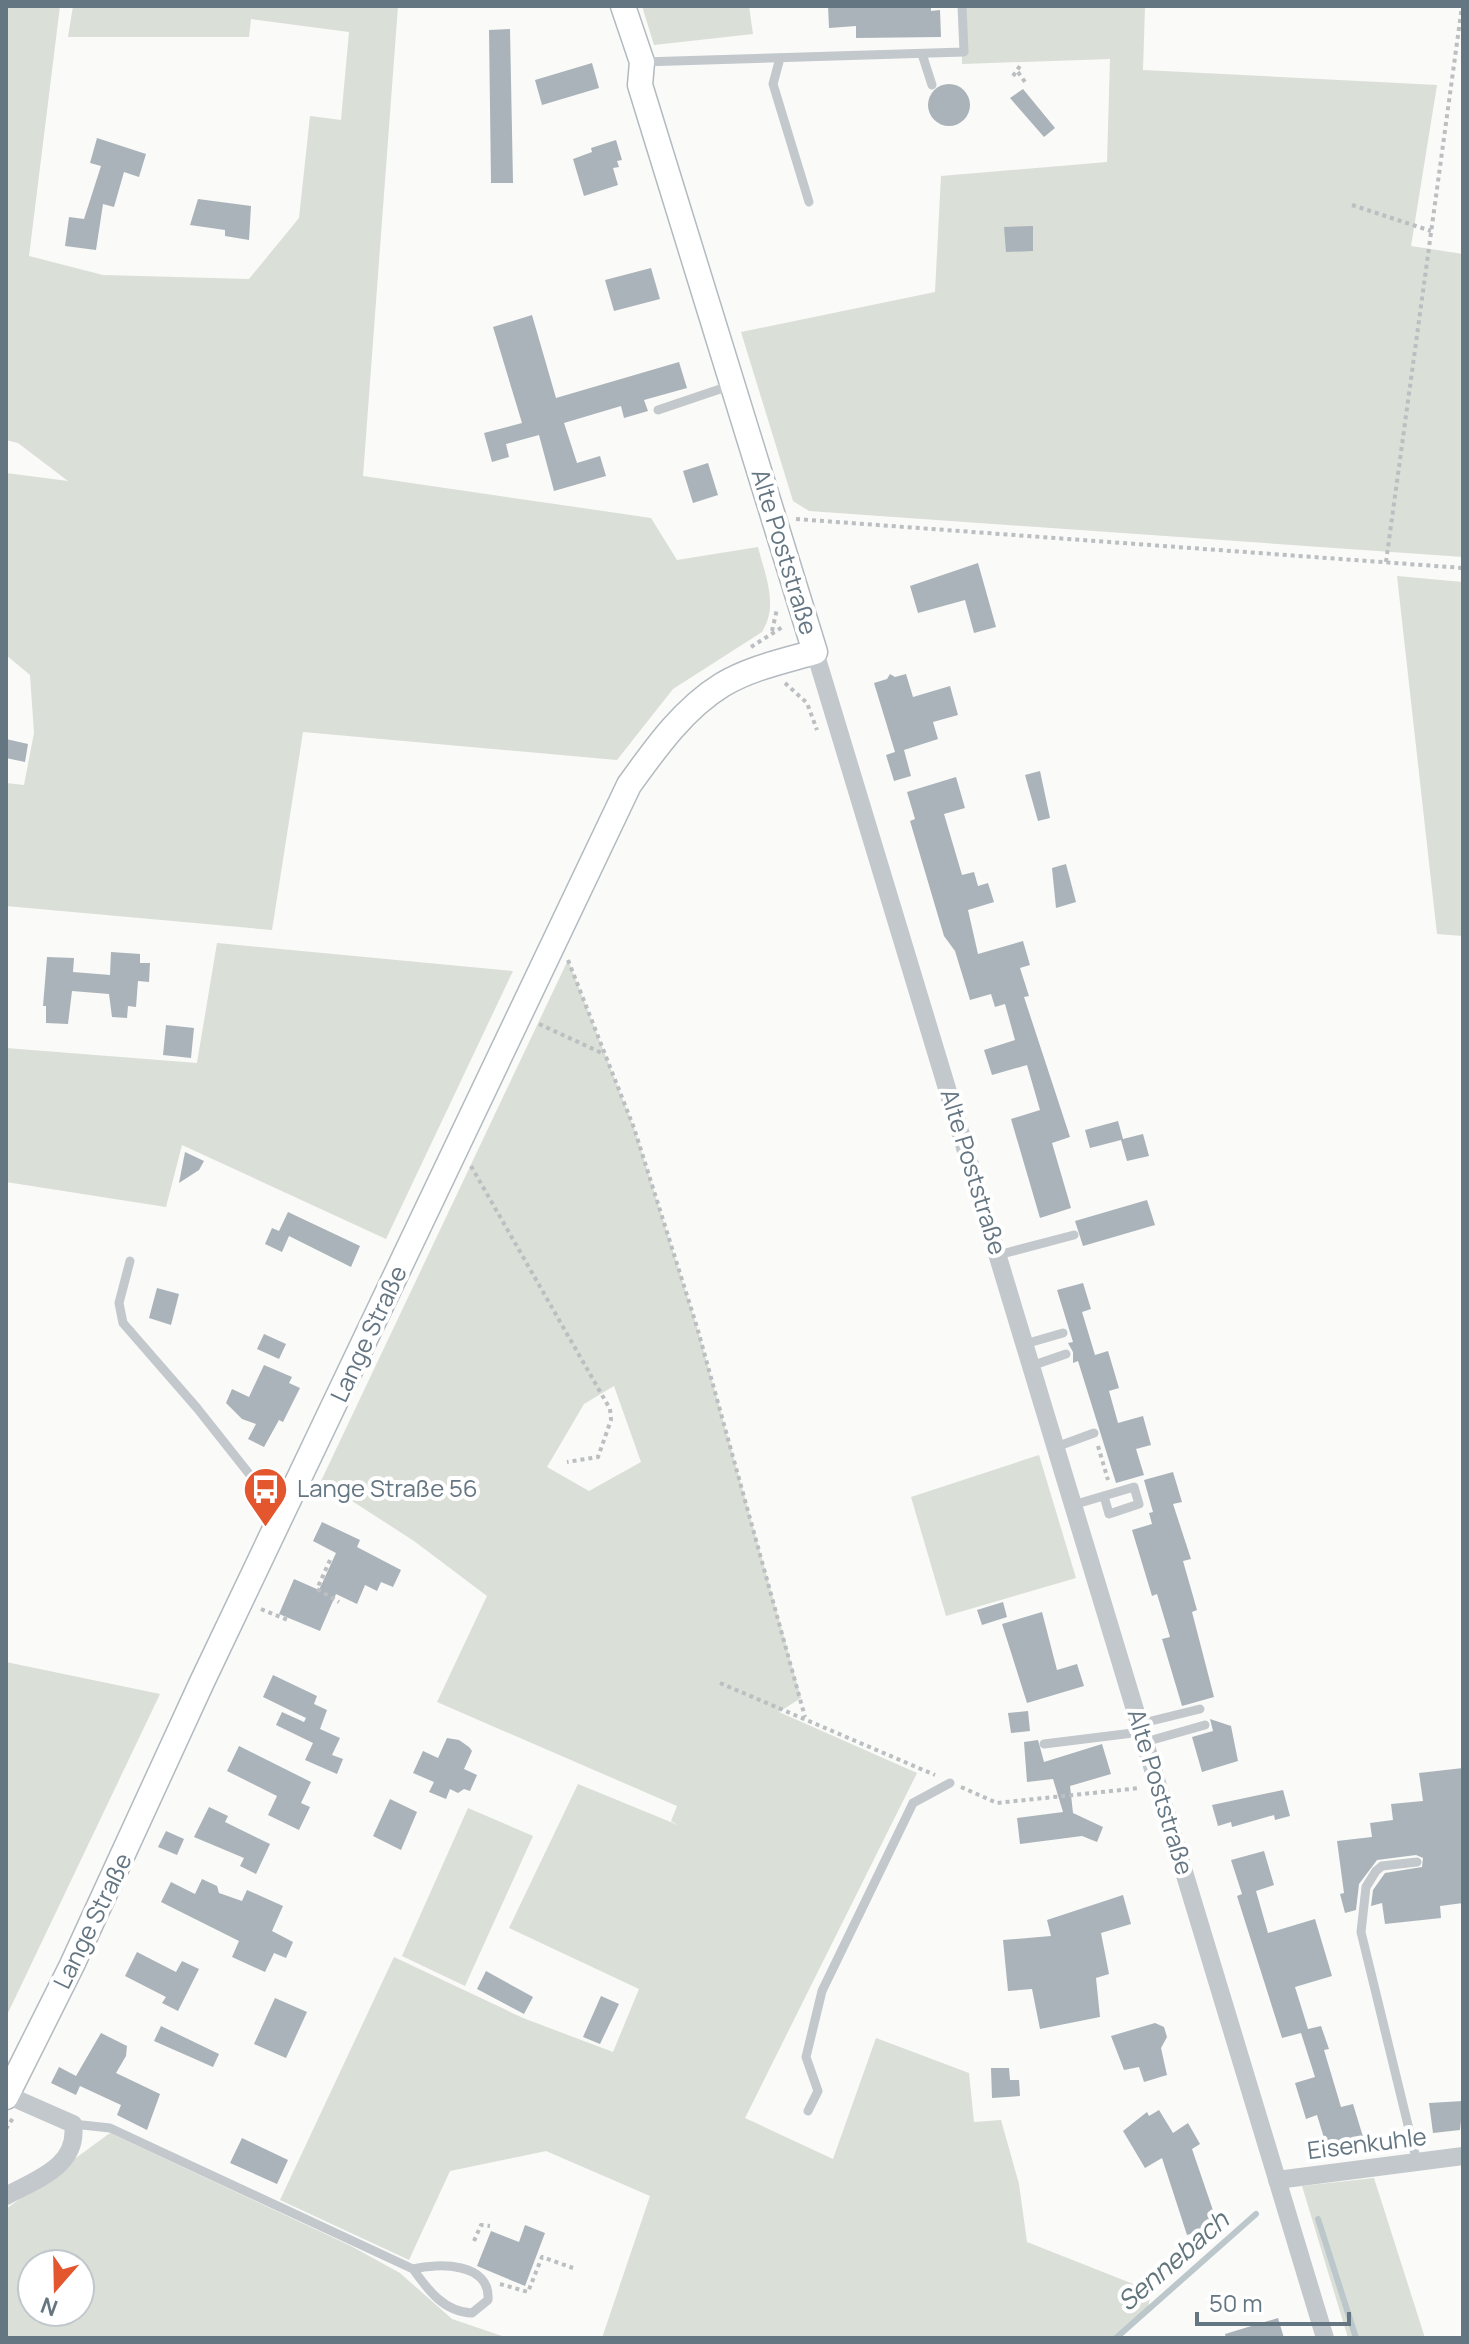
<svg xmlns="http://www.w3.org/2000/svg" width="1469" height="2344" font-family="Manrope,sans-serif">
<rect width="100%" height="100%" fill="#fafaf8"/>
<g fill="#dadfd7" fill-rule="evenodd">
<path d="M6,6H60L29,256L103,275L249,279L299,218L310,116L341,120L349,32L251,19L249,37H68L73,6H398L363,476L651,518L677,560L758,547C765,575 779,605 762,632L673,689L617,760L303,732L272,930L6,906V783L24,785L34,733L30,675L6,655V473L68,481L18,443L6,440Z"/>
<polygon points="642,6 749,6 753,34 654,45"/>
<polygon points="962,6 1145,6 1143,70 1437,85 1411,246 1463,254 1463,557 809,511 793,501 741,332 935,292 941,176 1107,162 1110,59 962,64"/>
<polygon points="1397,576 1463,582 1463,936 1437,934"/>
<polygon points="217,943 513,971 386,1239 182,1145 166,1207 6,1182 6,1048 197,1063"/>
<path d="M568,960L634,1128L697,1327L801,1698L779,1712L917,1773L745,2118L833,2159L876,2038L969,2073L974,2122L1001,2120L1019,2184L1027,2242L1151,2291L1148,2308L1114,2338H602L650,2196L546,2151L450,2171L409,2260L280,2200L394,1957L523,2018L613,2052L639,1989L509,1928L578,1784L678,1825L671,1821L677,1806L437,1702L487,1596L414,1541L321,1481ZM614,1386L641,1462L589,1491L547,1467L584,1404Z"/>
<polygon points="1039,1455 1076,1578 946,1616 911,1497"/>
<polygon points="6,1662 160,1694 6,2017"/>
<polygon points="468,1808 533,1836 465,1986 402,1956"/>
<path d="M110,2133L351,2246L400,2273L452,2319L508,2338H6V2209ZM32,2264H80V2312H32Z"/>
<polygon points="1374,2178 1425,2338 1348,2338 1302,2186"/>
</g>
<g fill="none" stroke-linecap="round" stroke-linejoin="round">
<g stroke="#bbc7cb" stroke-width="6">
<polyline points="1318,2219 1356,2338"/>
<polyline points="1116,2338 1256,2214"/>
</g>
</g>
<g fill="#aab3b9">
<polygon points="828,6 931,6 931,11 940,10 941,37 856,38 856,26 829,28"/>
<polygon points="510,29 513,183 491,183 489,30"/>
<polygon points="592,63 599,88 542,105 535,80"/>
<circle cx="949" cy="105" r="21"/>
<polygon points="1023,89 1055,128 1044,137 1010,98"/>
<polygon points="97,138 146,154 139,177 124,172 114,207 103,204 96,250 65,246 69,217 84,219 101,166 90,163"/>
<polygon points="616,140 622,160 617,161 619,167 613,168 618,185 584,196 573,159 592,152 591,148"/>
<polygon points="198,199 251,206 249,240 225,236 225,230 190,225"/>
<polygon points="1033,226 1033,251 1006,252 1004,227"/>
<polygon points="651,268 660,299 614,311 605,280"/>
<polygon points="532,315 556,398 679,362 687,388 644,400 648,411 624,418 621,406 564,423 577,463 600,456 606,476 554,491 539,435 506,444 509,457 492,462 484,433 522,423 493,327"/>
<polygon points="708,463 718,495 693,503 683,471"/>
<polygon points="978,563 996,627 974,633 965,600 918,613 910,586"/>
<polygon points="890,674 895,677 906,674 913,697 950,686 958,715 933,722 938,739 904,750 911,776 894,781 886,755 895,752 874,683 887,679"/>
<polygon points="6,739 28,744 25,762 6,758"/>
<polygon points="1040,771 1050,818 1038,821 1025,775"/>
<polygon points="956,777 965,808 944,814 962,875 974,872 978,886 988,883 994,902 968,910 978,954 1023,941 1030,965 1020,968 1029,996 1024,997 1070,1137 1052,1143 1071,1208 1040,1218 1011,1119 1040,1110 1027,1065 992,1075 984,1050 1015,1040 1005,1004 995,1007 991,994 970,1000 955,951 944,936 910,821 915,819 907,792"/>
<polygon points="1066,864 1076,902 1056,908 1052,868"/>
<polygon points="111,952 140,954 140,963 150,963 149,982 138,981 136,1007 128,1006 127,1018 112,1017 109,994 72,991 68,1024 46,1023 46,1006 43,1006 47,957 74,958 73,972 110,975"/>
<polygon points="166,1025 194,1028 191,1058 163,1055"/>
<polygon points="1118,1121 1123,1139 1143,1134 1149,1156 1127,1161 1121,1140 1090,1148 1085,1130"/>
<polygon points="185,1152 204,1161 199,1170 179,1183"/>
<polygon points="1147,1200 1155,1225 1083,1246 1075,1221"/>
<polygon points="288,1212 360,1246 351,1267 289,1236 282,1252 265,1244 272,1228 279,1231"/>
<polygon points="1083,1283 1091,1309 1082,1312 1095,1355 1108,1351 1119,1388 1109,1391 1118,1423 1143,1416 1151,1445 1136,1449 1144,1475 1116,1483 1078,1361 1073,1363 1073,1352 1068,1343 1073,1342 1057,1290"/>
<polygon points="157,1288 179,1294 171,1325 149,1318"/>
<polygon points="264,1334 286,1344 279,1359 257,1349"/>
<polygon points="264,1365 292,1377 289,1383 300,1388 283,1422 279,1420 264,1447 248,1439 256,1424 242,1419 226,1403 232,1389 249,1397"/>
<polygon points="1173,1472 1182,1502 1173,1504 1191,1559 1183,1561 1197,1610 1192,1612 1214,1697 1182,1706 1162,1639 1170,1637 1157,1594 1152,1596 1132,1530 1152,1524 1149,1513 1153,1512 1144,1480"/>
<polygon points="322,1522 360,1540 357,1547 401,1570 393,1587 381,1582 377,1591 365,1585 357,1604 336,1594 320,1631 279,1614 294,1579 319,1590 336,1553 313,1541"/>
<polygon points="1003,1602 1007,1617 982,1625 977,1610"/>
<polygon points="1042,1612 1057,1670 1077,1664 1084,1686 1027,1703 1002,1624"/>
<polygon points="273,1675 317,1696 314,1704 327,1710 320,1729 340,1738 332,1755 343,1759 337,1774 305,1760 313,1743 276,1725 282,1712 304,1722 306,1718 263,1697"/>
<polygon points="1028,1711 1030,1731 1011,1733 1008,1713"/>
<polygon points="1210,1719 1231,1726 1238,1761 1202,1772 1192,1737 1213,1731"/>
<polygon points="447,1738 459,1740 469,1747 472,1751 464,1769 477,1775 470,1791 464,1789 458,1793 450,1789 446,1799 429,1792 434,1782 413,1773 423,1751 438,1758"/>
<polygon points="1038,1740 1044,1762 1102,1744 1111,1774 1070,1786 1073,1813 1103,1827 1097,1842 1082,1836 1020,1844 1017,1818 1063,1812 1053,1779 1027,1782 1024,1742"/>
<polygon points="239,1746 311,1782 301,1803 310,1807 299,1830 268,1815 277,1796 227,1771"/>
<polygon points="1463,1768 1463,1903 1440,1906 1441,1918 1385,1924 1382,1903 1371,1906 1373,1890 1385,1873 1422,1867 1423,1858 1416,1855 1377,1860 1359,1884 1356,1910 1345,1913 1340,1894 1344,1893 1337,1841 1372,1837 1370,1823 1393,1820 1391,1804 1423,1801 1419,1773"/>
<polygon points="1283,1790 1290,1816 1275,1820 1274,1815 1232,1827 1231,1822 1218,1826 1212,1805"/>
<polygon points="390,1799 417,1812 401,1850 373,1836"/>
<polygon points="209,1807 228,1816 225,1822 270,1844 256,1874 240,1866 244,1858 194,1837"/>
<polygon points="166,1831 184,1839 177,1855 158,1847"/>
<polygon points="1264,1851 1274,1885 1256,1891 1268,1933 1315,1919 1332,1976 1295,1987 1308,2029 1321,2026 1329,2049 1324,2050 1341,2107 1353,2104 1364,2140 1328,2151 1317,2115 1306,2119 1295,2083 1315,2077 1301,2033 1282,2038 1237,1896 1242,1894 1231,1860"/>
<polygon points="202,1879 217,1886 219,1893 242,1901 247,1890 283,1906 272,1931 293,1942 286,1958 274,1953 265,1972 232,1957 239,1941 161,1902 171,1882 195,1894"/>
<polygon points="1123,1895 1131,1924 1101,1933 1109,1974 1096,1978 1100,2017 1040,2029 1032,1989 1008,1991 1003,1940 1051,1936 1047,1920"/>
<polygon points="137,1952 176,1972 182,1961 199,1969 178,2011 162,2003 166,1997 125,1976"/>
<polygon points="486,1971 533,1997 524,2014 477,1989"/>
<polygon points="601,1996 619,2004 600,2044 583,2037"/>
<polygon points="275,1998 307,2012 286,2058 254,2044"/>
<polygon points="1155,2023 1164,2027 1167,2037 1161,2048 1167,2075 1144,2082 1139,2067 1124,2070 1111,2036"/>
<polygon points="161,2026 219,2054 213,2067 154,2041"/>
<polygon points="101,2033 127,2046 126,2056 116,2073 160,2094 147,2130 117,2115 121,2105 80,2086 76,2095 51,2083 59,2067 76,2076"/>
<polygon points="991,2068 1009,2068 1010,2080 1019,2080 1020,2096 992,2098"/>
<polygon points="1463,2101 1460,2130 1433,2133 1429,2103"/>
<polygon points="1159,2110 1173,2133 1188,2123 1200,2144 1192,2149 1218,2225 1187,2235 1162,2158 1145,2168 1123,2131 1147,2112 1149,2116"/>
<polygon points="242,2138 288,2160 277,2184 230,2163"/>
<polygon points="525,2225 545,2233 525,2286 477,2266 491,2231 519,2242"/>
<polygon points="1278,2318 1284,2338 1226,2338 1225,2334"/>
</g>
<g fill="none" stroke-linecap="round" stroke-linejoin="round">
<defs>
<path id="secondary" d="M6,2097L72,1965L202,1682L629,785C655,749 683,709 722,685C750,668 784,661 815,652L640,85L642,62L623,6"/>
</defs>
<use href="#secondary" stroke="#b3babf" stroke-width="27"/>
<g stroke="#bbbfc2" stroke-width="4" stroke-dasharray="4 4" stroke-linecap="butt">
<polyline points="1018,72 1025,82"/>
<polyline points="1013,76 1020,66"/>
<polyline points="1352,205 1431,231"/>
<polyline points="796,519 1463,568"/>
<polyline points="1386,562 1462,6"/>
<polyline points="772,631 777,609"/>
<polyline points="751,647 784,626"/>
<polyline points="785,683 807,703 817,730"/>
<polyline points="568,960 634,1128 697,1327 805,1717"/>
<polyline points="539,1024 604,1054"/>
<polyline points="471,1166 610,1409 611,1420 598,1457 567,1462"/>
<polyline points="1098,1446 1108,1480"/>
<polyline points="330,1560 317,1589 339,1602"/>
<polyline points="261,1609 290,1621"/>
<polyline points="720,1683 935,1775"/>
<polyline points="961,1787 997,1803 1140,1788"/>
<polyline points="6,2129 13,2118"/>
<polyline points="474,2241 481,2225 490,2226"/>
<polyline points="500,2284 528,2292 542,2257 573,2268"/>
</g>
<g stroke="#c3c8cc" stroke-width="9">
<polyline points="922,54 932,85"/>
<polyline points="780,58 773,84 809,202"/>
<polyline points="642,62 964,52 962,6"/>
<polyline points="658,410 732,385"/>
<polyline points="998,1255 1074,1235"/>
<polyline points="130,1261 119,1303 123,1323 197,1408 265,1494 283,1508"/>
<polyline points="1025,1344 1063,1333"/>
<polyline points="1031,1366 1066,1354"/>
<polyline points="1056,1447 1094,1433"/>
<polyline points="1073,1505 1134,1487 1139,1504 1109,1514 1104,1496"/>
<polyline points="1139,1724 1200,1709"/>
<polyline points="1145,1742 1205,1725"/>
<polyline points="1044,1744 1141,1732"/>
<polyline points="808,2111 818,2091 806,2057 822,1991 913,1803 950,1783"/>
<path d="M73,2124L110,2128L413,2269C438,2263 491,2262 488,2300L472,2313C444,2312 428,2290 413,2269"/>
<polyline points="1417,2162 1361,1932 1366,1887 1376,1871 1382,1866 1417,1862"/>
</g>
<g stroke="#c3c8cc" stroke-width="18">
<polyline points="815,652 1325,2338"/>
<polyline points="1277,2180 1463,2156"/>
<path d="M6,2196C37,2179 79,2166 73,2124L7,2095"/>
</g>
<use href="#secondary" stroke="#fff" stroke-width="24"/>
</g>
<defs>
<symbol id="bus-pin" viewBox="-11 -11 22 30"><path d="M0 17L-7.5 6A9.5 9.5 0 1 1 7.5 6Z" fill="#e4572e" stroke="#fff"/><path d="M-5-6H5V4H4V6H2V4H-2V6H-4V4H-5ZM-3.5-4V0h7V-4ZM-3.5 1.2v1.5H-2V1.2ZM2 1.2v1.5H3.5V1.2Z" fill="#fff"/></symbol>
</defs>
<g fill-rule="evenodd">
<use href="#bus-pin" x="240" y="1464" width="51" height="69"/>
</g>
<g text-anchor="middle" stroke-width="8" stroke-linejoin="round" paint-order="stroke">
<g font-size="24" fill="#657683" stroke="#fff">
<text transform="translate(784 552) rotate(73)" y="8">Alte Poststraße</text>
<text transform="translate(973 1172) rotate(73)" y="8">Alte Poststraße</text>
<text transform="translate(369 1334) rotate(-65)" y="8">Lange Straße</text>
<text transform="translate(1160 1792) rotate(73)" y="8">Alte Poststraße</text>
<text transform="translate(93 1921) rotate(-64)" y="8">Lange Straße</text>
<text transform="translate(1367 2144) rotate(-7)" y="8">Eisenkuhle</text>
</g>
<g font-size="24" fill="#657683" stroke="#fff" text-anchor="start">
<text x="297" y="1497">Lange Straße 56</text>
</g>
<g font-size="26" font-style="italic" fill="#60757c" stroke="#fff">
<text transform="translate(1173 2261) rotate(-41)" y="9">Sennebach</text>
</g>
</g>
<rect width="1469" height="2344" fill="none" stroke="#657683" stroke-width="16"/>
<g transform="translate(56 2288) rotate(200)"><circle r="38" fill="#ffffff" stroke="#c1c8cd" stroke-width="2"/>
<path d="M0-6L14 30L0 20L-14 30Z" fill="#e4572e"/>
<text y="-12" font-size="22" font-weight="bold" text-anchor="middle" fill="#657683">N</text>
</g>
<path d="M1197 2312v12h152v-12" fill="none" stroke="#657683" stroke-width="4"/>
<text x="1209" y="2312" font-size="24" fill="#657683" stroke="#ffffff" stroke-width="6" paint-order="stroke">50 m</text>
</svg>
